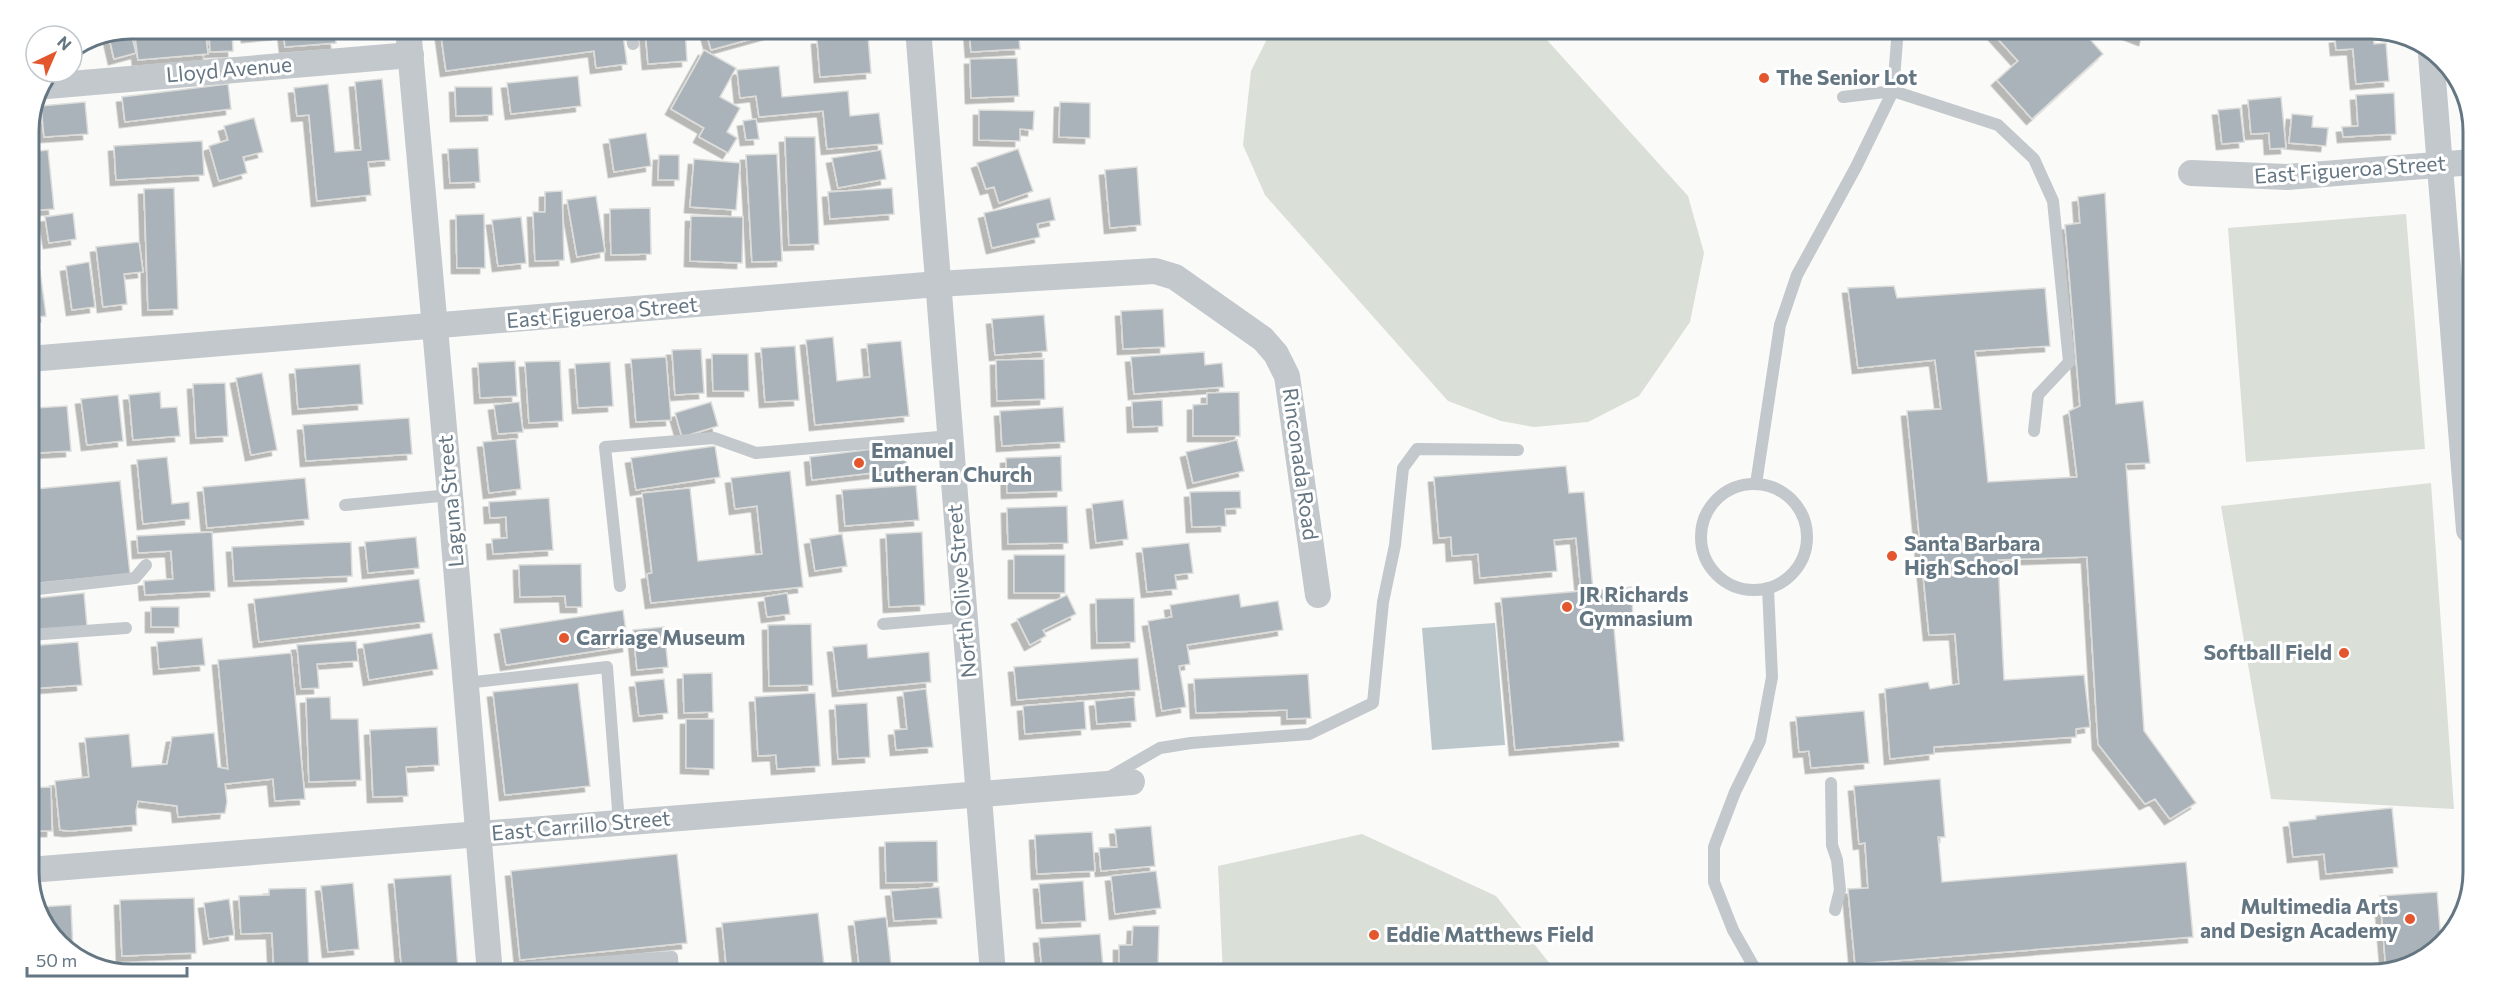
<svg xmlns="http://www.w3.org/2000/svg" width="2502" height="1003" font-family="Commissioner,sans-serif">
<defs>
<filter id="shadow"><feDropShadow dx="-5.5" dy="5.5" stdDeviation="0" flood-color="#0004"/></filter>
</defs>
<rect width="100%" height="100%" fill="#fafaf8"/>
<g fill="#dadfd7">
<polygon points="1272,29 1537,29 1688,196 1704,253 1690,322 1639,396 1588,422 1534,427 1501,421 1448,401 1265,195 1243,145 1251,71"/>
<polygon points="2406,214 2425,449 2246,462 2228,228"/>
<polygon points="2431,483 2454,809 2271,799 2221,506"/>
<polygon points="1362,834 1496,896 1558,974 1223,974 1218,866"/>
</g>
<polygon fill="#bbc7cb" points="1495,623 1505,745 1432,750 1422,628"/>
<g fill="#aab3b9" stroke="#dcdcda" stroke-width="1.5" filter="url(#shadow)">
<polygon points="134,28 205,28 208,54 138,60"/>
<polygon points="209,28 232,28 233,51 210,52"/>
<polygon points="246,28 277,28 277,34 247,37"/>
<polygon points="283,28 334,28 336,43 285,47"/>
<polygon points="440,28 622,28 627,64 596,68 594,51 446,71"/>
<polygon points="645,28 685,28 687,61 648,64"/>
<polygon points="705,28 779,28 780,31 711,50"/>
<polygon points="969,28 1018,28 1020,49 971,52"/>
<polygon points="1988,28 2080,28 2103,54 2032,119 1997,80 2018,61"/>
<polygon points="2113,28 2147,28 2144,40"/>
<polygon points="2354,28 2373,29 2374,44 2386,43 2389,81 2356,84 2353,49 2336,50 2335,38 2355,36"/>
<polygon points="130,29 136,53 114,59 108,33"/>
<polygon points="868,36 871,73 820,77 817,39"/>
<polygon points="704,50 736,68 720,97 740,108 727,132 737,138 728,153 699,137 704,128 671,109"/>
<polygon points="1017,58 1019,96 971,98 970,59"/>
<polygon points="779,66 782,97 848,91 850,116 879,113 883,144 827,149 823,111 759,117 756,96 740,98 737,70"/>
<polygon points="578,76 581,106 511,114 507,83"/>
<polygon points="382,79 390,160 368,162 371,195 317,201 309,115 297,116 294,88 328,84 335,152 361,150 355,82"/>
<polygon points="228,84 231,109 125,122 122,97"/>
<polygon points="455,87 492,87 493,115 456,116"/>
<polygon points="2394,93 2396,134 2343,137 2342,127 2358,126 2356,95"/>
<polygon points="2281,97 2286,148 2270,149 2269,133 2251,134 2248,100"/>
<polygon points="85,102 88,134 44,137 41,106"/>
<polygon points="1060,102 1090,103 1090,138 1059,137"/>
<polygon points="2240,108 2244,142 2222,144 2218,110"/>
<polygon points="979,110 1034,111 1033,130 1020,129 1020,141 979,140"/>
<polygon points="2292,114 2313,116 2312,127 2328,128 2326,146 2289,143"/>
<polygon points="254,118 263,152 243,157 247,173 219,181 209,146 228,140 224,126"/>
<polygon points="756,119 759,139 746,140 743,121"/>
<polygon points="646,133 651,166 614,172 609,139"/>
<polygon points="785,137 815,137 819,244 789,245"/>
<polygon points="202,141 204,175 116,180 114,146"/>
<polygon points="478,148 480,182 450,183 448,149"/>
<polygon points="1018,149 1033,191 999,203 994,187 986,189 977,163"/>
<polygon points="48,150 54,209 29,211 29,152"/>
<polygon points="881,150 886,179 838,188 832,158"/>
<polygon points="777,154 782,261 752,262 746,155"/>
<polygon points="659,155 679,155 679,180 658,180"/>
<polygon points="694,159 740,163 736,210 690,207"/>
<polygon points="1137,167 1141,225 1110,228 1105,170"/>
<polygon points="174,188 178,309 148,310 144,189"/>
<polygon points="892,188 894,214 830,219 828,192"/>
<polygon points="562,191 564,260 535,261 533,212 545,212 545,192"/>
<polygon points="2105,193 2116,404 2143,401 2150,463 2126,464 2144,731 2196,803 2170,819 2155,799 2145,804 2098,744 2087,557 1998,560 2004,680 2084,675 2090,727 2076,729 2076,737 1934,747 1934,754 1890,759 1885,689 1928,682 1930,689 1959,684 1955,634 1929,635 1907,411 1941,409 1935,360 1858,368 1848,288 1894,286 1897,298 2045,288 2050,346 1975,351 1988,482 2077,477 2069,411 2080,406 2065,225 2080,223 2078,197"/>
<polygon points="596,196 605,252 577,257 567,200"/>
<polygon points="1050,198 1055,220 1037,224 1040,237 992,248 984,213"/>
<polygon points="650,208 651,254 611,255 610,209"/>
<polygon points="73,213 76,239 49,243 45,217"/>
<polygon points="484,214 485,268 457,268 456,215"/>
<polygon points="691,216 743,217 742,263 690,261"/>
<polygon points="29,217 37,217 39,248 29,248"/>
<polygon points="521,217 526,263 498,266 492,220"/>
<polygon points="139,242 143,272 124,274 127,304 103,307 96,247"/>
<polygon points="89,262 95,307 72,310 66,266"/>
<polygon points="40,271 46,316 29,318 29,272"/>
<polygon points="1163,309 1165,347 1123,349 1121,311"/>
<polygon points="1044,315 1047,351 995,355 992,319"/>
<polygon points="833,337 837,381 870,377 867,344 901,341 909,416 815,425 806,340"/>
<polygon points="795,346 799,400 765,402 761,348"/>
<polygon points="701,349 704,393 675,395 672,350"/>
<polygon points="1204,352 1205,365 1222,363 1224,387 1134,394 1131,357"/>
<polygon points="712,354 748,354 749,391 713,391"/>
<polygon points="666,357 671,420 636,422 631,359"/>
<polygon points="1044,359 1045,399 997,401 996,360"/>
<polygon points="515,361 517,396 480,398 478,363"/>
<polygon points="560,361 563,421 529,423 525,362"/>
<polygon points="610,362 613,406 578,408 575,364"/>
<polygon points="360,364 363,404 298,409 295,369"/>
<polygon points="262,373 277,450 251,455 236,378"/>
<polygon points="225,383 228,436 196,438 193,384"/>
<polygon points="160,392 161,408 177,407 180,436 133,440 129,395"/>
<polygon points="1239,392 1240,436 1193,436 1193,405 1207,404 1207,393"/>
<polygon points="118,395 123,441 87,445 81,399"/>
<polygon points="1162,400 1163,426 1133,427 1132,402"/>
<polygon points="519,402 523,432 498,434 494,405"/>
<polygon points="711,402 718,426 682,437 675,413"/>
<polygon points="67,406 71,451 38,453 35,408"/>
<polygon points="1063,407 1065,442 1002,446 1000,411"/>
<polygon points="409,418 412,454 306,461 303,425"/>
<polygon points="516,439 521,489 489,493 483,442"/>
<polygon points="1237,440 1244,471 1193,483 1186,452"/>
<polygon points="904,445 907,469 812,480 810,457"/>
<polygon points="715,446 720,477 636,490 631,458"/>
<polygon points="1061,456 1062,491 1007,493 1006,458"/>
<polygon points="167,457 172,504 189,502 190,519 143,524 137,460"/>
<polygon points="1566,466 1569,493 1584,492 1593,590 1631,587 1633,616 1613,617 1624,741 1515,750 1501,598 1581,591 1576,538 1554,540 1557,571 1480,578 1478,554 1452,556 1451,537 1439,538 1434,477"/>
<polygon points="790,471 803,587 651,603 647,574 652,573 642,493 690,488 698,561 762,554 757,506 735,509 731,478"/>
<polygon points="305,478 309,519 207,528 203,487"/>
<polygon points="120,481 130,574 29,584 29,514 39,513 36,489"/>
<polygon points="916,485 919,520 845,526 842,490"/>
<polygon points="1240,491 1241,508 1225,509 1226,526 1192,527 1190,492"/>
<polygon points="549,498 553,550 493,554 492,539 507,538 506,517 490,518 489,502"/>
<polygon points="1123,500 1128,539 1096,543 1092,504"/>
<polygon points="1067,506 1068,543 1008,544 1007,508"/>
<polygon points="212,532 215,591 145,595 144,581 173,579 171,551 138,553 137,536"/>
<polygon points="922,532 925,605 889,607 886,534"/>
<polygon points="842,534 847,566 815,571 810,539"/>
<polygon points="416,537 419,568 368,573 365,542"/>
<polygon points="351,542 352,576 234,581 232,547"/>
<polygon points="1189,543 1193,573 1175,575 1177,589 1147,592 1142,548"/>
<rect x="1014" y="555" width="51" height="38"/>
<polygon points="581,564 582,607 566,607 565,596 520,597 519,565"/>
<polygon points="419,579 425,622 259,642 254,599"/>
<polygon points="84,593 87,626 29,633 29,599"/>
<polygon points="787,593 790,614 767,617 764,597"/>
<polygon points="1239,594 1241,607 1278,601 1283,630 1187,645 1190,664 1179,666 1186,707 1162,711 1148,621 1172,617 1170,605"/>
<polygon points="1067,595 1076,614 1043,630 1046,636 1030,645 1017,619"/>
<polygon points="1134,598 1135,642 1097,643 1096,599"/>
<rect x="151" y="607" width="28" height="20"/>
<polygon points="623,610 628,646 506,665 500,629"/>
<polygon points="811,624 813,685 769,686 768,625"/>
<polygon points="664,627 668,667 637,670 633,630"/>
<polygon points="432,633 438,669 369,680 363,644"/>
<polygon points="202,638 205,665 159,669 157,642"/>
<polygon points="356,641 358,661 317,664 319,688 301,689 297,645"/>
<polygon points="78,642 82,685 29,689 29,646"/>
<polygon points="867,644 868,658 929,652 931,682 838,691 833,647"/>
<polygon points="291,653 305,799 275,801 273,779 225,784 227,802 225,813 178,817 177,806 138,801 136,811 137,825 70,831 60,830 55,781 89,777 85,738 129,734 132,767 167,764 172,737 214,733 218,767 228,769 218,660"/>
<polygon points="1138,658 1140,690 1017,700 1014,667"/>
<polygon points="712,673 713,712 684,713 683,674"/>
<polygon points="1308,674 1311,718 1287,719 1287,710 1196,713 1194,679"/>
<polygon points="664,679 668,713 639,716 635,682"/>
<polygon points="578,683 590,786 505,795 493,692"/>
<polygon points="926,689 933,747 896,750 894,730 907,729 903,692"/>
<polygon points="815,693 820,766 777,769 776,755 758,756 755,697"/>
<polygon points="330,697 331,719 358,719 361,780 309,782 306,698"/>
<polygon points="1134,697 1136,721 1097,724 1095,701"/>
<polygon points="1084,701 1086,729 1025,734 1023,706"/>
<polygon points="867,703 870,757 838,759 835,705"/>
<polygon points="1864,711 1869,763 1811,768 1809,751 1799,752 1796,717"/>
<polygon points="686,719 714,719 714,769 686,768"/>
<polygon points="437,727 439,765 406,767 408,796 373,797 370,730"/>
<polygon points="1940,779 1945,837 1938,837 1942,882 2186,862 2193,937 1855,964 1848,889 1868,888 1865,843 1859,844 1854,786"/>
<polygon points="51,787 52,831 29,831 29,788"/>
<polygon points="2392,808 2398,867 2326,874 2324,854 2293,857 2289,822 2316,819 2316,816"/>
<polygon points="1151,826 1155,866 1101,871 1099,848 1117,847 1115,829"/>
<polygon points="1092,832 1095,871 1037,874 1035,835"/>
<polygon points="937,841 938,882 886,883 885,842"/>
<polygon points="677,854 687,943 520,960 511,871"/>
<polygon points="1156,871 1161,908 1115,914 1111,876"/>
<polygon points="451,875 458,970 444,971 444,974 402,974 394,879"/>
<polygon points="1083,881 1086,921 1042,923 1039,884"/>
<polygon points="353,883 359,949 328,952 321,886"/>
<polygon points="939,887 942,918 894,921 891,891"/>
<polygon points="306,888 309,974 274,974 272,933 241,934 239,896 269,895 269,889"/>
<polygon points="2437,892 2441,942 2428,957 2386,970 2380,896"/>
<polygon points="194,898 196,953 122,956 120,900"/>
<polygon points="229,899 234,935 209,939 204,903"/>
<polygon points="71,905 73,952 50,934 39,907"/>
<polygon points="818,913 825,974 727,974 722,923"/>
<polygon points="886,917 892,974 943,969 943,974 860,974 854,921"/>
<polygon points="1133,926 1159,926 1158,963 1119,963 1119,945 1132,945"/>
<polygon points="1100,934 1103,966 1042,971 1039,938"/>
</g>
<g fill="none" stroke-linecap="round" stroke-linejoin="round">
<g stroke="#c3c8cc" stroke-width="12">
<polyline points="631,28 633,44"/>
<polyline points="1843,97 1893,91 1998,125 2034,159 2053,201 2069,362 2038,395 2034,431"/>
<polyline points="1756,484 1780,325 1797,275 1856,167 1893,91 1898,28"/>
<circle cx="1754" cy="537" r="53"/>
<polyline points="345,505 450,495"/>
<polyline points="620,586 605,447 714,438 756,453 950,436"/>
<polyline points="29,590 135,578 146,565"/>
<polyline points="883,624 965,617"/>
<polyline points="29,635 126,628"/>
<polyline points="466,683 607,667 619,823"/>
<polyline points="1106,779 1160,748 1191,743 1309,734 1373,703 1383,602 1395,545 1403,468 1417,449 1518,450"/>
<polyline points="1831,783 1832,845 1837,860 1840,890 1835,910"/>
<polyline points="489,970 672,957 673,974"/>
<polyline points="1758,974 1733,930 1714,882 1714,847 1735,792 1760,741 1772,677 1768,588"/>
</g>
<g stroke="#c3c8cc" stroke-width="26">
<polyline points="408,28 450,495 490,974"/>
<polyline points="918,28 993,974"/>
<polyline points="2431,54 2469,530"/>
<polyline points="47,86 411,55"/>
<polyline points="2191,173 2287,177 2473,162"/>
<polyline points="29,359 938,284 1155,271 1175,277 1263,339 1276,354 1287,376 1318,595"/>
<polyline points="29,870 1132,782"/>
</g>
</g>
<g fill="#e4572e" stroke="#fff" stroke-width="2">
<circle cx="1764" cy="78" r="6"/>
<circle cx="859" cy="463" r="6"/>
<circle cx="1892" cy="556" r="6"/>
<circle cx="1567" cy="607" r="6"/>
<circle cx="564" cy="638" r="6"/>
<circle cx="2344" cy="653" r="6"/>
<circle cx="2410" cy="919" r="6"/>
<circle cx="1374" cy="935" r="6"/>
</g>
<g text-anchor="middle" stroke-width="6" stroke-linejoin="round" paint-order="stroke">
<g font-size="21" fill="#657683" stroke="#fff">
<text transform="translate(229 70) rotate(-5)" y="7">Lloyd Avenue</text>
<text transform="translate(2350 170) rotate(-4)" y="7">East Figueroa Street</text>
<text transform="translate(602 313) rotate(-5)" y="7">East Figueroa Street</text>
<text transform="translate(1300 464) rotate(82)" y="7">Rinconada Road</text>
<text transform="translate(451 501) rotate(-95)" y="7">Laguna Street</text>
<text transform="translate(962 591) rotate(-95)" y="7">North Olive Street</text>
<text transform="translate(581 826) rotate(-5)" y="7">East Carrillo Street</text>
</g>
<g font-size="21" font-weight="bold" fill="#657683" stroke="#fff" text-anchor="start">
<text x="1776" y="85">The Senior Lot</text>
<text x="871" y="458">Emanuel<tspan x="871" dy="24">Lutheran Church</tspan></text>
<text x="1904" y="551">Santa Barbara<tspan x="1904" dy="24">High School</tspan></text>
<text x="1579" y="602">JR Richards<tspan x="1579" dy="24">Gymnasium</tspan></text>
<text x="576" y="645">Carriage Museum</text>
<text x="2332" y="660" text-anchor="end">Softball Field</text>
<text x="2398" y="914" text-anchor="end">Multimedia Arts<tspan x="2398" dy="24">and Design Academy</tspan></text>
<text x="1386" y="942">Eddie Matthews Field</text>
</g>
</g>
<path d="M0 0H2502V1003H0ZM131 39H2371A92 92 0 0 1 2463 131V872A92 92 0 0 1 2371 964H131A92 92 0 0 1 39 872V131A92 92 0 0 1 131 39Z" fill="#fff" fill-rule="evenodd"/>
<path fill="none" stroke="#657683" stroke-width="3" d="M131 39H2371A92 92 0 0 1 2463 131V872A92 92 0 0 1 2371 964H131A92 92 0 0 1 39 872V131A92 92 0 0 1 131 39Z"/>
<g transform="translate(54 54) rotate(44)"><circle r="28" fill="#ffffff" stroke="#c1c8cd" stroke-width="1.5"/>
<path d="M0-4.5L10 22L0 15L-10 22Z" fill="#e4572e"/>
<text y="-9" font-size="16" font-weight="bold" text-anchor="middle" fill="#657683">N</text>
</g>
<path d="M27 967v9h160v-9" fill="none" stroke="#657683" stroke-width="3"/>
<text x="36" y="967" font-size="18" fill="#657683" stroke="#ffffff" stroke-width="4.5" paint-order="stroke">50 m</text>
</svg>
